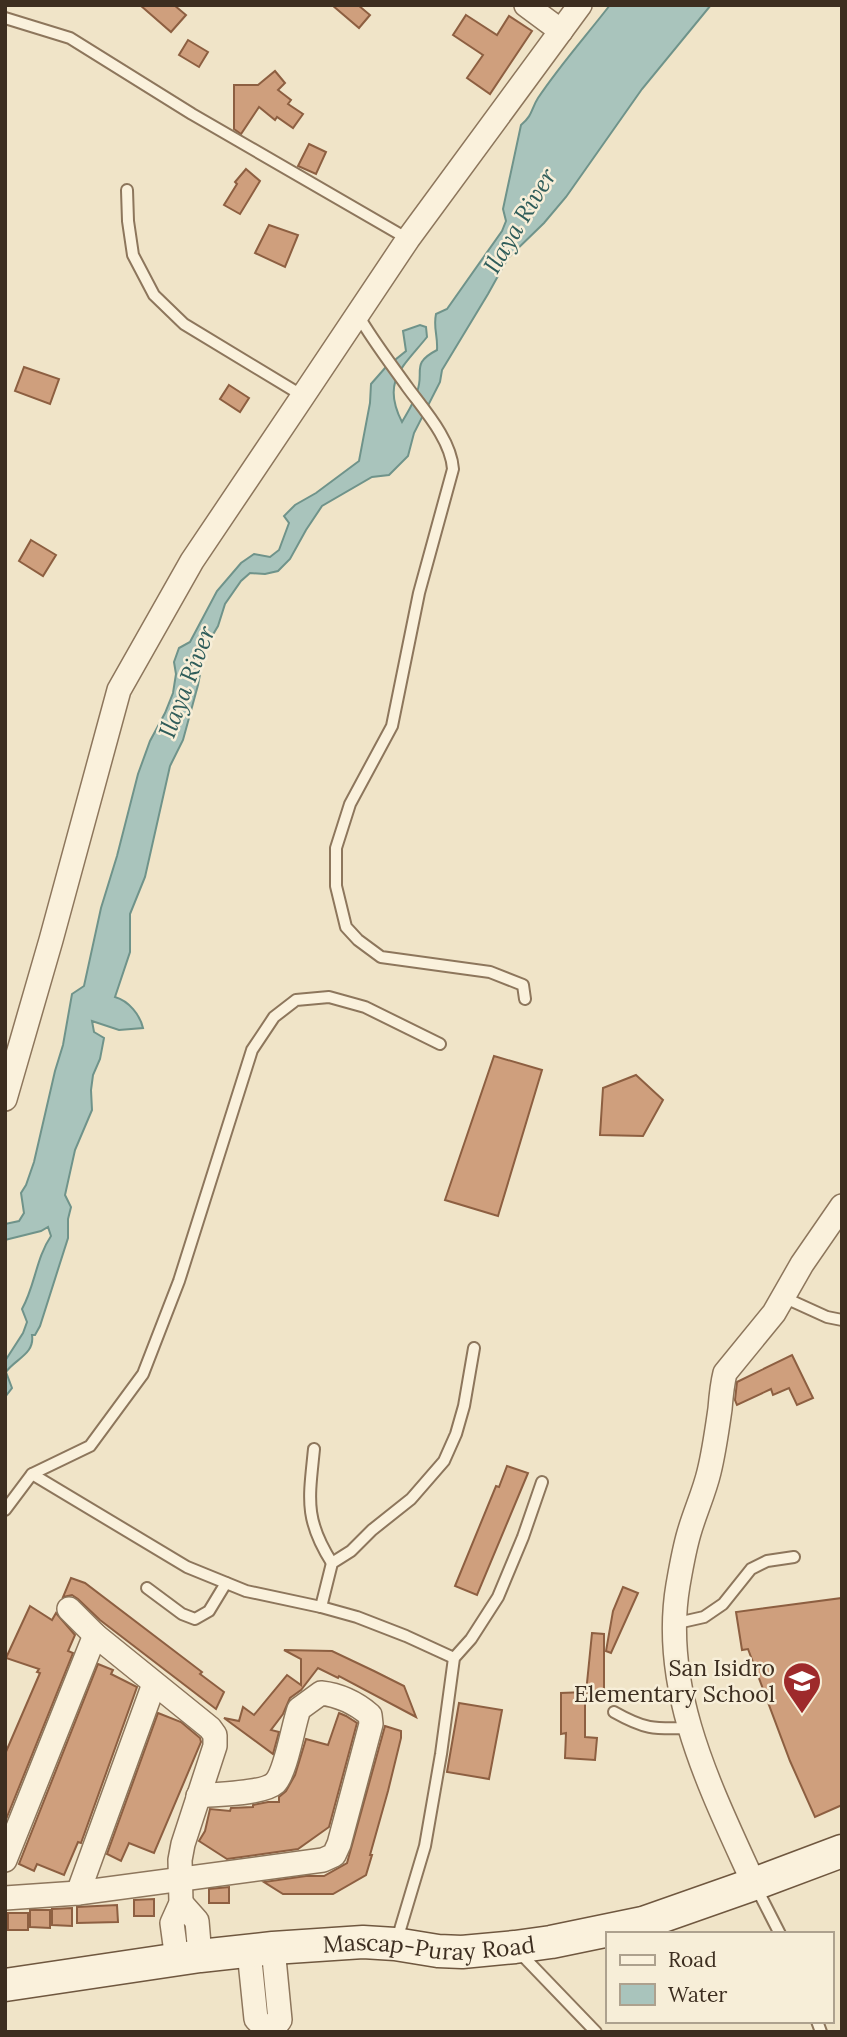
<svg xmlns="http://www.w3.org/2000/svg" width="847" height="2037" font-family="Lora,serif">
<rect width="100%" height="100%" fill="#f0e4c8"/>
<path fill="#a9c4bc" stroke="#6f938a" stroke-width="2" d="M610,5H711L642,89L566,197L544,223L508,258L488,294L442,370L440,382L414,433L408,456L389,475L372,477L322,506L306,530L290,559L278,571L265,574L250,573L241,581L225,604L218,626L205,648L198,685L183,740L170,766L145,877L130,914V952L115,997C129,1001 140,1015 143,1028L119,1030L92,1021L94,1032L104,1038L100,1059L93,1075L91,1090L92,1110L75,1150L65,1195L71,1207L68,1219V1238L40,1326L35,1335H32C35,1354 15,1359 6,1372L12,1388L5,1397V1361L23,1333L27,1322L22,1309C35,1286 36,1258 51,1236L48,1227L41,1231L5,1240V1224L19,1221L24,1213L21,1193L26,1185L34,1162L55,1071L63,1045L72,994L84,986L101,908L117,856L138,774L150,741L165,713L173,693L176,674L174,662L179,648L190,642L217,591L241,563L254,554L270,557L279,550L289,523L284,516L295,505L316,493L359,461L370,403L371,384L385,368L406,351L403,331L420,325L426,327L427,337C403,367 381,381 402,422C407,413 414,403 417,392C425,371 410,364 437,350C438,335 433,328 436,314L447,309L502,231L506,221L503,209L521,125C533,115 531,109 538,98C560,65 586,36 610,5Z"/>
<g fill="#cf9f7d" stroke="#8d5f41" stroke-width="2">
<polygon points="140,5 174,5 186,15 171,32"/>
<polygon points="332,5 358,5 370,15 359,28"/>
<polygon points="466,15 497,35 509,16 532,31 490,94 467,78 483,55 453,35"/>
<polygon points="188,40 208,52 199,67 179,55"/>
<polygon points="275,71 285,83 278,90 291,100 288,104 303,114 293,128 277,117 275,120 259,107 241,134 234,129 234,85 258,85"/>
<polygon points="309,144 326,152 316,174 298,166"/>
<polygon points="246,169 260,181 240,214 224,205 237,184 235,182"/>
<polygon points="269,225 298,235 285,267 255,253"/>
<polygon points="24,367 59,379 50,404 15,391"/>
<polygon points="229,385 249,398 240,412 220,399"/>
<polygon points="31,540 56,555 43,576 19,561"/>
<polygon points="494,1056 542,1070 498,1216 445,1200"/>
<polygon points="636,1075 663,1100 643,1136 600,1135 603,1088"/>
<polygon points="792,1355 813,1398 797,1405 789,1388 773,1395 771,1389 737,1405 735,1400 737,1382"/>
<polygon points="507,1466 528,1473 477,1595 455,1586 496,1486 499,1487"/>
<polygon points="71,1578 85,1583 202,1672 200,1674 224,1692 216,1709 100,1620 78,1599 72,1595 63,1597"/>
<polygon points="623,1587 638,1593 611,1653 606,1651 613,1611"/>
<polygon points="842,1598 842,1805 815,1817 790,1761 748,1649 742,1650 736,1612"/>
<polygon points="30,1606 52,1620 56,1613 75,1635 68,1651 73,1653 5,1822 5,1754 40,1673 37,1672 39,1669 6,1658"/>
<polygon points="592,1633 604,1634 604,1693 586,1693"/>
<polygon points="284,1650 332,1651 374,1671 404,1686 416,1717 339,1676 338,1678 318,1668 301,1690 290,1698 283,1714 271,1730 279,1732 273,1754 224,1718 239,1721 243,1707 254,1715 287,1675 301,1685 301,1659"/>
<polygon points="98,1664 113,1670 111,1674 137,1687 81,1843 78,1842 64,1875 37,1864 34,1871 19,1864"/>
<polygon points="585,1692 585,1737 597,1738 595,1760 565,1758 566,1733 561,1734 561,1693"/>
<polygon points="459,1703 502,1710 489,1779 447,1772"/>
<polygon points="158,1713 181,1722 200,1738 201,1742 154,1853 129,1843 121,1861 107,1854"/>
<polygon points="339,1713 346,1716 357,1723 329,1827 298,1849 227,1859 199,1841 205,1831 210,1809 230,1811 231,1808 253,1807 253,1805 268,1802 279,1802 279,1797 286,1791 295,1775 306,1739 328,1745"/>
<polygon points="385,1726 401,1731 401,1738 388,1791 370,1855 372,1855 366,1875 333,1894 283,1894 264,1882 306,1876 324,1876 347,1863"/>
<polygon points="229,1887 229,1903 209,1903 209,1889"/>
<polygon points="154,1899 154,1916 134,1916 134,1900"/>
<polygon points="117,1905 118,1922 77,1923 77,1907"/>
<polygon points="72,1908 72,1926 52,1925 52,1909"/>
<polygon points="30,1910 50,1910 50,1928 30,1927"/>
<rect x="8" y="1913" width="20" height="17"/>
</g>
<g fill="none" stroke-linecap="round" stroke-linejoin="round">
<defs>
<g id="lane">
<polyline points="5,18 70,38 192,114 408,239"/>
<polyline points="127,190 128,221 133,255 154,295 184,324 303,396"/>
<path d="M358,315C373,341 391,364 408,388C425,411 451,440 453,469L419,593L392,726L350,804L336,848V886L346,927L358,940L381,957L490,972L523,985L525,999"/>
<polyline points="783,1297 827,1317 842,1320"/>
<path d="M314,1449C309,1499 304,1519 332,1563"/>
<polyline points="32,1474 187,1567 246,1591 321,1607 357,1617 406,1636 454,1658"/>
<polyline points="5,1510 32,1474 90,1446 143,1374 179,1281 252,1050 274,1017 296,1000 329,997 365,1007 440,1044"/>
<polyline points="147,1588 182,1614 195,1619 209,1611 226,1583"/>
<polyline points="321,1607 332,1563 351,1551 372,1530 411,1499 444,1461 456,1434 464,1406 474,1348"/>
<polyline points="673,1624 704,1617 723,1604 751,1569 767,1561 794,1557"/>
<path d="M614,1712C646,1730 654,1729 690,1728"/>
<polyline points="756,1887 780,1934"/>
<polyline points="396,1943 425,1846 441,1754 454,1658 471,1639 498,1597 523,1537 542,1482"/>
<polyline points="519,1952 596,2032"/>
<polyline points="817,2021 821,2032"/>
</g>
<g id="street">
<polyline points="526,5 561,31"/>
<polyline points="5,1099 51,940 119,690 192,561 303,396 408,239 580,5"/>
<polyline points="69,1609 95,1635 210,1728 215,1735 215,1746 183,1844 180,1860 181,1903 172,1923 177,1960"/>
<polyline points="5,1860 95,1635"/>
<path d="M754,1884C712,1791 660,1691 678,1585C681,1568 684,1550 689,1533C695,1512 704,1493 709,1472C714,1452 717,1430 720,1409C721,1396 722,1385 725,1373L774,1313L802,1264L842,1206"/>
<polyline points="78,1893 154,1684"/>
<path d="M5,1898L78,1893L323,1860L334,1855L339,1844L371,1724L370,1715C356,1703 339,1695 321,1693L299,1709C293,1726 286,1772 275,1783C263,1794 215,1794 198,1796"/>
<polyline points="181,1903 197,1921 200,1956"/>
<polyline points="249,1951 256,2019 269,2032"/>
<polyline points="271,2032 280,2020 273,1948"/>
</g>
<g id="secondary">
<path id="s1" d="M5,1985L200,1956L273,1948L363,1942L395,1944L438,1951L462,1952L515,1947L551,1942L643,1923L754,1884L842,1851"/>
</g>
</defs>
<use href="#lane" stroke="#8d765c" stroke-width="14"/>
<use href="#street" stroke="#8d765c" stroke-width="26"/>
<use href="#secondary" stroke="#6f573f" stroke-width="35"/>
<use href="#lane" stroke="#faf1dc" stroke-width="10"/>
<use href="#street" stroke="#faf1dc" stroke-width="23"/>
<use href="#secondary" stroke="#faf1dc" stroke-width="32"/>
</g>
<defs>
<symbol id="school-pin" viewBox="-11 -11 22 30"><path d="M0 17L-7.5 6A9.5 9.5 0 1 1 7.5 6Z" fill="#9e2a2b" stroke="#f7eed8"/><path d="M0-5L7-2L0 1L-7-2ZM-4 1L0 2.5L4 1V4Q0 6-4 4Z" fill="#fff"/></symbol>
</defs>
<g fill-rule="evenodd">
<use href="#school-pin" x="780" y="1659" width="44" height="60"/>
</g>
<g text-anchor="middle" stroke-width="5" stroke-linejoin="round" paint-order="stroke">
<g font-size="23" fill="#3d2e20" stroke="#f7eed8" text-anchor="end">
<text x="775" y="1676">San Isidro<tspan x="775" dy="26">Elementary School</tspan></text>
</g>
<g font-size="23" fill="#3d2e20" stroke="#f7eed8">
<text dy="8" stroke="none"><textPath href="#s1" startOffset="427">Mascap-Puray Road</textPath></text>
</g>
<g font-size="24" font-style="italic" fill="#2f5d5a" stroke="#f7eed8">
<text transform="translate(520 221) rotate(-59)" y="8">Ilaya River</text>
<text transform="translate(187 682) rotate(-69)" y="8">Ilaya River</text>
</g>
</g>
<rect width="847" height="2037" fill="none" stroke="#3d2e20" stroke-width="14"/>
<rect x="606" y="1932" width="228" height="91" fill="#f7eed8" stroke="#ada18e" stroke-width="2"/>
<rect x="620" y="1955" width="35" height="10" fill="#faf1dc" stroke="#ada18e" stroke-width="2"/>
<text x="668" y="1967" font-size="21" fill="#3d2e20">Road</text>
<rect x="620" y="1984" width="35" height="21" fill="#a9c4bc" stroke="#ada18e" stroke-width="2"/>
<text x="668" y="2002" font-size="21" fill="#3d2e20">Water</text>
</svg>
